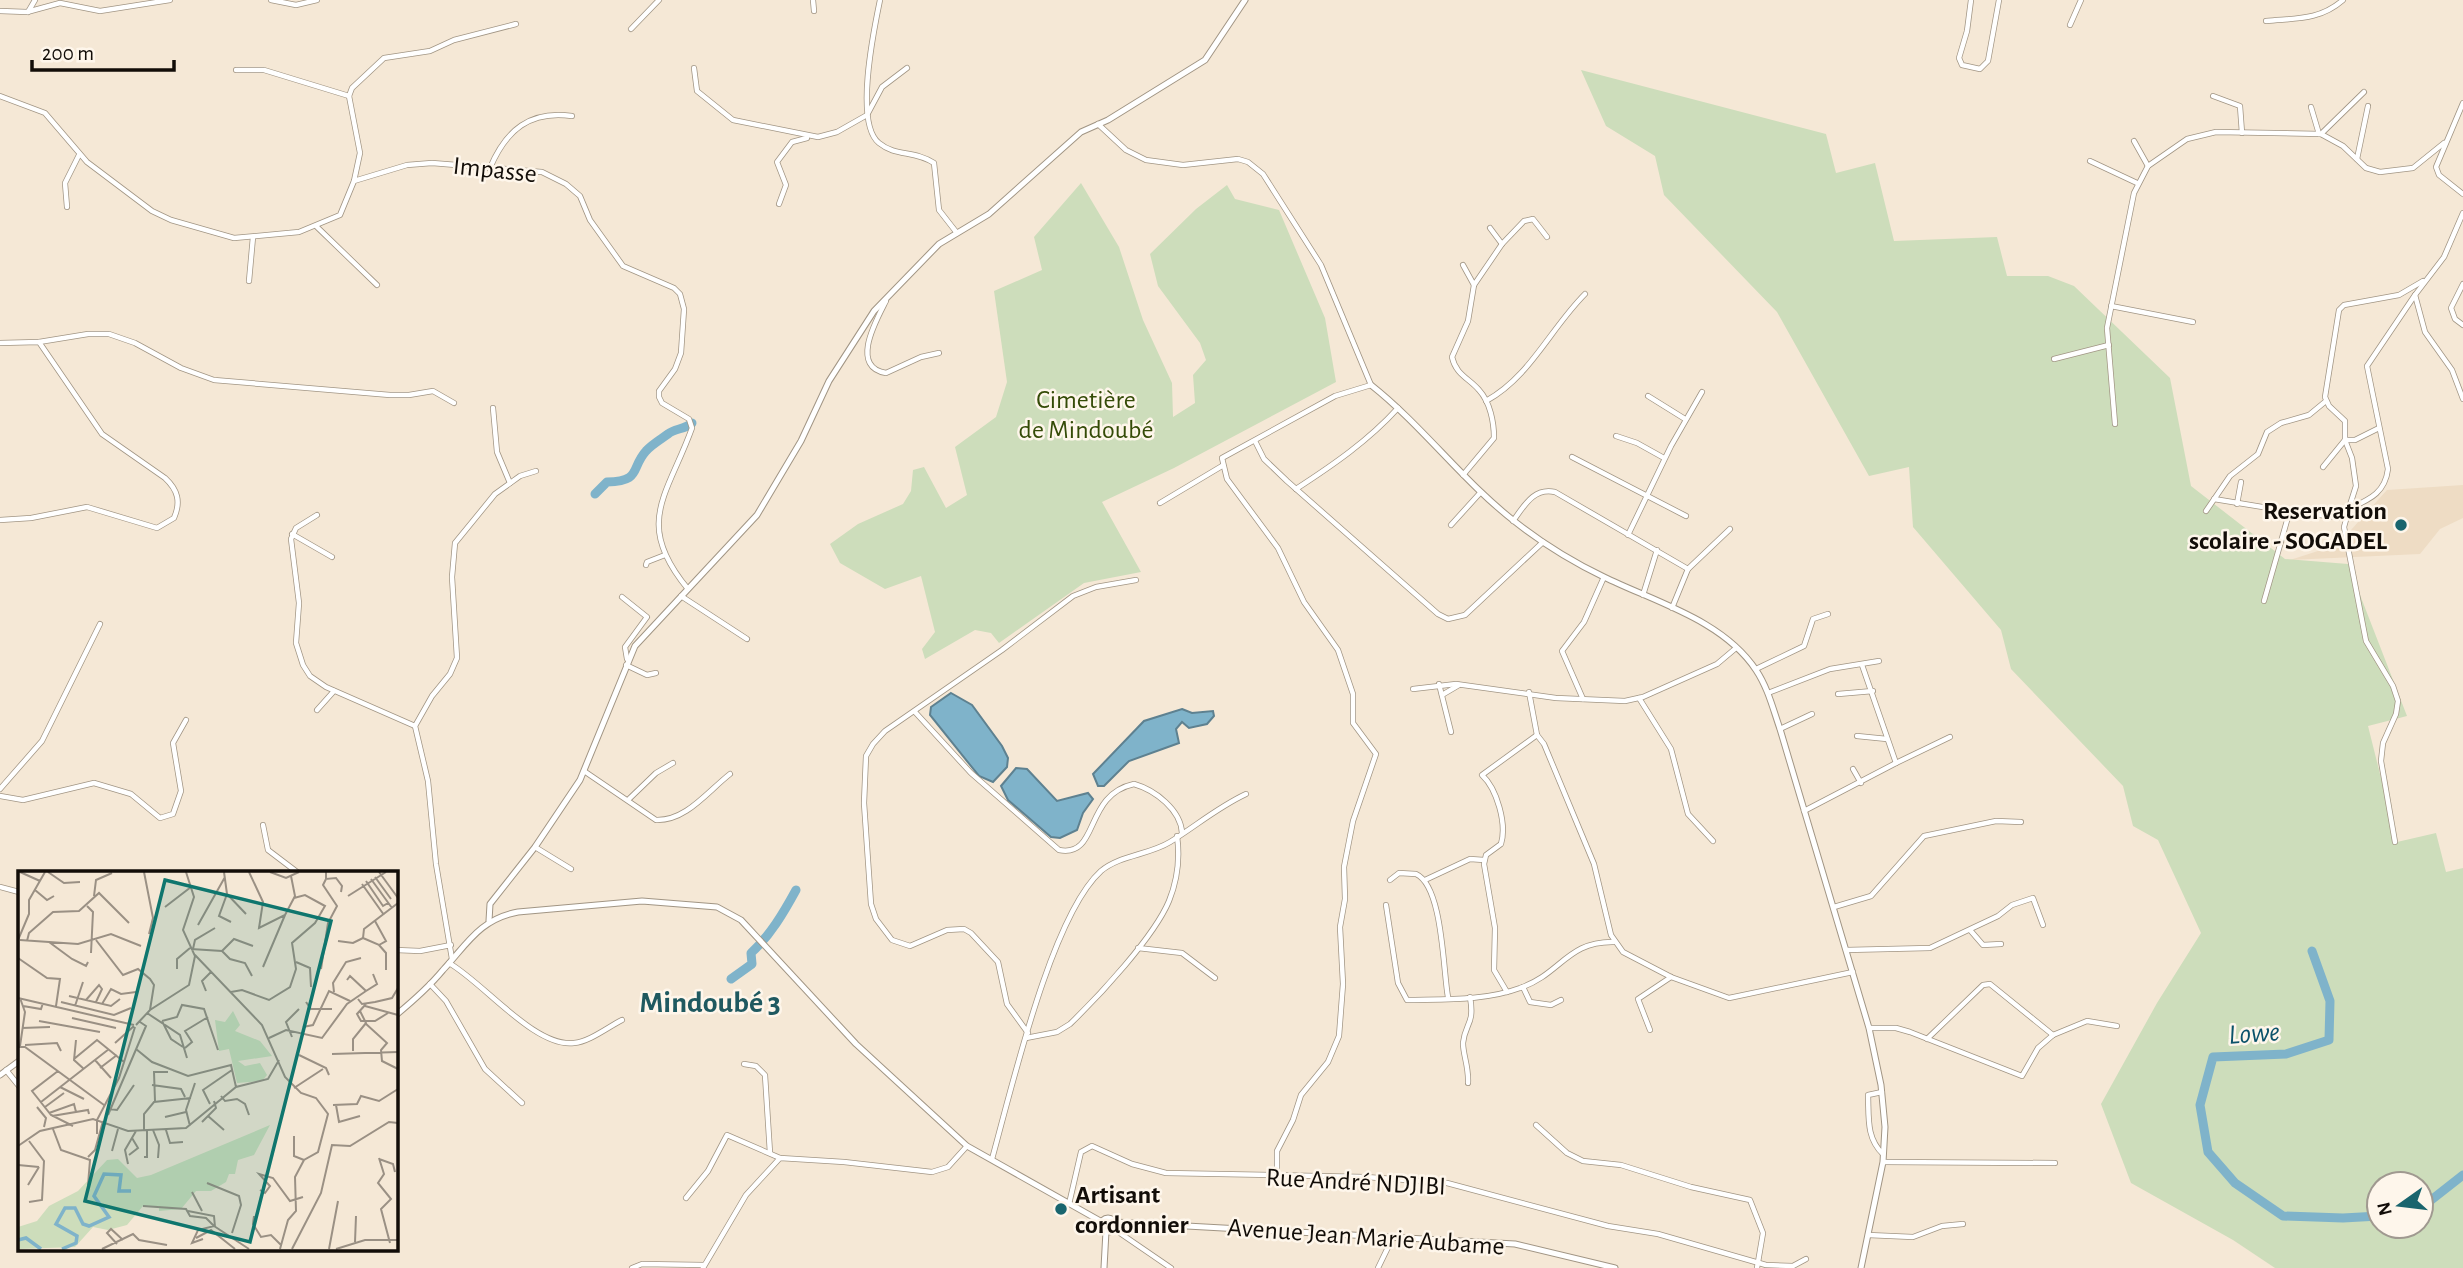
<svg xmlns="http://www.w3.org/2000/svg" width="2463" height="1268" font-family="'Alegreya Sans',sans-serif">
<rect width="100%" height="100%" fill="#f5e8d6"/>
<polygon fill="#eedcc4" points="2463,485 2463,518 2440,529 2420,554 2290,560 2352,540 2351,530 2387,490"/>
<g fill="#cdddbb" fill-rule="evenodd">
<path d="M1581,70L1826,134L1836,173L1875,163L1894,241L1997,237L2007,276H2048L2074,286L2170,378L2191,486L2285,559L2348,564L2407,716L2368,726L2397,842L2436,833L2446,872L2463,868V1268H2275L2233,1240L2131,1183L2101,1104L2157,1003L2201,933L2158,840L2133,826L2123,786L2011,669L2001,630L1913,527L1909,467L1869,476L1777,312L1664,195L1655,156L1606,126ZM2379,1184H2421V1226H2379Z"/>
<polygon points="1081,183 1119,247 1143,320 1172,383 1173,417 1195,403 1193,375 1206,360 1200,343 1158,286 1150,254 1196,209 1227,185 1235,199 1279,210 1325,318 1336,382 1174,468 1102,502 1141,572 1084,583 999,643 991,633 975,630 925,659 922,649 935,632 921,576 885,589 840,563 830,544 858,524 903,504 911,491 913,470 924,467 946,508 967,495 955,447 996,417 1007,382 994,291 1042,270 1034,237"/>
</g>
<g fill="#7fb3ca" stroke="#5e8190" stroke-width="2">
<polygon points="951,693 972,705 1002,746 1008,758 1007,767 993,782 979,776 930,715 931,707"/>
<polygon points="1182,709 1192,713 1213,711 1214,716 1207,724 1189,728 1182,722 1176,729 1179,743 1129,761 1104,786 1098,786 1093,774 1144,721"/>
<polygon points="1016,768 1027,769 1057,801 1088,793 1093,799 1083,813 1077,830 1060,838 1051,837 1008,800 1001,786"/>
</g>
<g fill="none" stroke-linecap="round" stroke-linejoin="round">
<g stroke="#7fb3ca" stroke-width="9">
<path d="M595,494L607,482C642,481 630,469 646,451C651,445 661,439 668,434C675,428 684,430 692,423"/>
<polyline points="2312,951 2330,1001 2329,1040 2286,1054 2213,1057 2200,1105 2208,1152 2235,1183 2283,1216 2343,1218 2379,1216"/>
<path d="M731,979L752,964L751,953C770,936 784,912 796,890"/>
<polyline points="2421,1208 2463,1175"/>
</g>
<defs>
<g id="minor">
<polyline points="271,0 296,5 317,0"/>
<polyline points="813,0 814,11"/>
<path d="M880,0C874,29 854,123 879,143C896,157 914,150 934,163L939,210L957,233"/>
<polyline points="1971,0 1967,31 1959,58 1962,65 1980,69 1988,61 1999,0"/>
<polyline points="0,11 27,12 60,3 100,11 170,0"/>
<polyline points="28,12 35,0"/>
<path d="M2266,21C2294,18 2319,21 2343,0"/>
<polyline points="2070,25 2081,0"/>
<polyline points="631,29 659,0"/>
<polyline points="694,68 697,91 733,120 818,137 837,132 867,115 882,87 907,68"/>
<polyline points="236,70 264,70 349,96"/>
<path d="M0,96L45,113L87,162L152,211L171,220L234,238L299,232L340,215L354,181L407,165L432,163L542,172L566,184L580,196L590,220L623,266L674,288L680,294L684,309L681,353L675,369L659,391V397L662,403L689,419L692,428C668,495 633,523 688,589"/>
<polyline points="2213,96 2240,106 2242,133"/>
<polyline points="2463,103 2436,167 2439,175 2463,194"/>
<polyline points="2311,107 2319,134"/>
<polyline points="1098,124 1126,150 1146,160 1183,165 1238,159 1248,162 1263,174 1321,265 1371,385 1335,396 1222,458 1227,479 1278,548 1304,602 1338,650 1353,694 1353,723 1376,754 1353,821 1344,867 1345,899 1340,927 1343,984 1339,1036 1328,1062 1301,1095 1293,1120 1277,1151 1277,1175"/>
<polyline points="2321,134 2364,92"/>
<polyline points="2134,141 2148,166"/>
<polyline points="2357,159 2368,106"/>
<polyline points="2090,161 2137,183"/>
<path d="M490,168C506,130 530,110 572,116"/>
<polyline points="354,181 360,153 349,96 352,88 384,58 430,51 454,40 516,24"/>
<polyline points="779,204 786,185 777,162 792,142 807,138"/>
<polyline points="67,207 65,183 79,155"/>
<polyline points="2463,213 2444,257 2415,295 2425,332 2452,370 2463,399"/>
<polyline points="317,227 377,285"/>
<polyline points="1490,228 1502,244"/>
<polyline points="1463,265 1474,285"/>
<polyline points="249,281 253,237"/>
<polyline points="2463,284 2451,308 2455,319 2463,325"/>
<path d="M886,301C877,319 849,367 886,373L921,357L939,353"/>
<polyline points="2111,306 2193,322"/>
<polyline points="39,342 88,334 109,334 135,343 181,368 214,380 390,395 409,395 433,391 454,403"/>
<path d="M0,343L39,342L102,434L165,478C178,490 181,502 174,518L157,528L87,507L31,518L0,520"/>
<polyline points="2054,359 2109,345"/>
<polyline points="1648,396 1685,419"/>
<path d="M1486,401C1530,377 1550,329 1585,294"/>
<polyline points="493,408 497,452 510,483"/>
<polyline points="2115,424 2107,328 2134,193 2148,166 2187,139 2216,132 2321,134 2343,146 2366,168 2380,172 2413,168 2444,143"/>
<polyline points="1616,436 1637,443 1664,458"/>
<polyline points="1255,441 1264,459 1287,481 1438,614 1448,619 1465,615 1543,542"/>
<polyline points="1572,457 1686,516"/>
<polyline points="2323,467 2345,440 2355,440 2379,428"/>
<path d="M1463,475L1494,438C1494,422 1490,402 1479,390C1469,378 1456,375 1452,357L1468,321L1474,285L1502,244L1524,221L1533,219L1547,237"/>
<path d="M1296,489C1333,465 1368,441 1398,408"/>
<polyline points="2214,499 2293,512"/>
<polyline points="1160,503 1222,466"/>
<polyline points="2237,504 2241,482"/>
<polyline points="2349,508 2356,486 2352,458 2345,440 2345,421 2329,406 2325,397 2339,310 2344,305 2399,295 2423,281"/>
<polyline points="2206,511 2230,476 2258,454 2267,432 2281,423 2309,415 2326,401"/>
<polyline points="317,515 296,528 291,539 299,603 296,643 303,665 310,676 326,687 415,726"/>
<path d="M1513,521C1524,506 1534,487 1555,492L1688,569"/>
<polyline points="1451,525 1480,493"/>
<polyline points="292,534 332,557"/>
<polyline points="1628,535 1671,446 1702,392"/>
<polyline points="646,565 647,562 665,555"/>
<polyline points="1643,595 1657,550"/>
<polyline points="681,596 747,639"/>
<polyline points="622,597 647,617 625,647 627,659"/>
<polyline points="2264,601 2288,517 2294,512 2345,518"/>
<polyline points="1672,608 1688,569 1730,529"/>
<polyline points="626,665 647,675 656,673"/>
<polyline points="1756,669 1804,646 1813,619 1828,614"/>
<polyline points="1439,684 1451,732"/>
<polyline points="1413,689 1456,684 1556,698 1625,701 1643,697 1717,664 1736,648"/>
<polyline points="1529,692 1537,735 1544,744 1594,864 1611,935 1623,952 1671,977 1729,998 1853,972"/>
<polyline points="1768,693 1830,669 1879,661"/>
<polyline points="1838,694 1873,691"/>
<polyline points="1442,695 1459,685"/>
<polyline points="1639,698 1671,749 1688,814 1713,841"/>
<polyline points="1583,699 1562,651 1584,622 1604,577"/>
<polyline points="317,710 334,691"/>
<path d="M915,712L971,773L1059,850C1100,858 1083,795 1134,784C1155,790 1181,810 1182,833"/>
<polyline points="1780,729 1812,714"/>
<polyline points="1857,736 1887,739"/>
<polyline points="1896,763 1950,737"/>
<polyline points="1853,769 1861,783"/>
<path d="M584,771L656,820C686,821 707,792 730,774"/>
<polyline points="0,789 42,741 100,624"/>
<polyline points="0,796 23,800 94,783 131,794 160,818 173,814 181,791 173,743 186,720"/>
<polyline points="629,799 656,773 673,763"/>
<polyline points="1804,811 1896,763 1862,665"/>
<polyline points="263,825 268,850 297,872"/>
<path d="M2395,842L2381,761L2383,743L2396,714L2398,701L2393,686L2366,641L2344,527L2349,509C2370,499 2385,493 2388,469L2367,366L2415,295"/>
<polyline points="535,847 571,869"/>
<path d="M1390,880L1399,873L1416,874C1443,886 1443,971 1448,997"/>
<polyline points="1425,880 1470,859 1484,860"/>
<polyline points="0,887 19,892"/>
<path d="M1386,905L1398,983L1407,1000C1444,999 1485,1001 1520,988C1561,974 1567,941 1614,942"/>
<polyline points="1834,907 1871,896 1924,836 1996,821 2021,822"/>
<polyline points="1970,930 1983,945 2001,944"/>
<polyline points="1138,948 1182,953 1215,978"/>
<polyline points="396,950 420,951 451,945"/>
<polyline points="1846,950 1930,948 1998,916 2012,905 2033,898 2043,925"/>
<polyline points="452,959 436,864 428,781 415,726 432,696 450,674 457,658 452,577 455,543 495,494 520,476 536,471"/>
<path d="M449,963C484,983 535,1048 574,1043C589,1042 608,1027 622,1020"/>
<polyline points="430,984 446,1001 485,1069 522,1103"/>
<polyline points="1523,987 1530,1002 1551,1005 1561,1000"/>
<path d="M1507,992L1494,970L1495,928L1484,864L1486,855L1501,844C1507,824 1497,789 1482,775L1537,735"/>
<polyline points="1869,1028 1896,1028 1910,1032 2022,1076 2038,1048 2053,1035 2087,1021 2117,1026"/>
<polyline points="1650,1030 1638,999 1671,977"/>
<polyline points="1028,1033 1007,1004 998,962 971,933 964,929 947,930 910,946 892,940 876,919 871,904 864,803 866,756 873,744 885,731 1002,650 1073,596 1096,587 1136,580"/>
<path d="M1026,1038L1057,1032L1070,1024C1099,996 1154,937 1169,901C1177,881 1180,857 1177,836"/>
<polyline points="1927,1039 1983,985 1990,984 2053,1035"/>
<polyline points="744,1064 756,1066 765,1075 770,1153"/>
<polyline points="6,1070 19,1086"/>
<path d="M1468,1083C1469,1067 1463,1055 1463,1043C1465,1023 1475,1025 1470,997"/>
<path d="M1882,1092L1868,1095C1869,1117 1866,1138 1883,1154"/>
<polyline points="1536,1125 1567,1153 1583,1161 1621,1165 1691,1187 1750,1200 1763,1233 1757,1268"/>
<path d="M992,1159C1011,1091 1051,916 1101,871C1120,855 1149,855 1170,842C1196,826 1218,807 1246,794"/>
<polyline points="1883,1162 2055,1163"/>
<polyline points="686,1198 708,1171 727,1135 780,1158"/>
<polyline points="1069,1204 1081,1152 1092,1146 1132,1164 1166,1173 1366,1177 1447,1183 1608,1226 1658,1234 1766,1265 1793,1266 1806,1259"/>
<polyline points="1114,1229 1171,1268"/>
<polyline points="1868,1235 1913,1237 1942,1226 1963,1224"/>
<polyline points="632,1268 642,1264 704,1265"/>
<polyline points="703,1268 746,1195 780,1158 844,1162 932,1172 948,1167 967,1146"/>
<polyline points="1378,1268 1393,1237"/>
</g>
<g id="tertiary">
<path d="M1371,385C1424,427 1464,483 1518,524C1545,545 1573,562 1604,577C1655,602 1723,620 1756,670C1768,688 1773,709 1780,729L1869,1028L1881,1085L1885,1127L1883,1162L1861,1268"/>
<polyline points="489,921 490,904 535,847 580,780 635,646 757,515 801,441 829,381 874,311 939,244 989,214 1081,132 1108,120 1205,60 1245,0"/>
<path d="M396,1015C413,1001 429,987 443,970C467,944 480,919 518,912L642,901L717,907L741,920L856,1044L967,1146L1102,1222"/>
<polyline points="0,1075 19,1061"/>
<circle cx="1108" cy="1225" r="7"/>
<polyline points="1115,1222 1515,1244 1615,1268"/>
<polyline points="1104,1268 1106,1231"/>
</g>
</defs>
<use href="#minor" stroke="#a19584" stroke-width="6"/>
<use href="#tertiary" stroke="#a19584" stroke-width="7"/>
<use href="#minor" stroke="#fff" stroke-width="4.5"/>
<use href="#tertiary" stroke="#fff" stroke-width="5"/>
</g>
<g fill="#19656e" stroke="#fef6eb" stroke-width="2.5">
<circle cx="2401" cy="525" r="7"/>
<circle cx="1061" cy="1209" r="7"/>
</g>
<g text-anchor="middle" stroke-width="5" stroke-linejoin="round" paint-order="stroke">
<g font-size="26" fill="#120d08" stroke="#fef6eb">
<text transform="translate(495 169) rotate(6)" y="9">Impasse</text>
<text transform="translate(1356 1181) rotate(3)" y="9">Rue André NDJIBI</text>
<text transform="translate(1366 1236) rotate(4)" y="9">Avenue Jean Marie Aubame</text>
</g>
<g font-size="26" fill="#344b07" stroke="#fef6eb">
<text x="1086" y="408">Cimetière<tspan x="1086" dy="30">de Mindoubé</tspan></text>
</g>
<g font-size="26" font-weight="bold" fill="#120d08" stroke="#fef6eb" text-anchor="end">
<text x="2387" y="519">Reservation<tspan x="2387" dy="30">scolaire - SOGADEL</tspan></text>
<text x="1075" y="1203" text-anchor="start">Artisant<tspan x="1075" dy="30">cordonnier</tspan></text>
</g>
<g font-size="28" font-style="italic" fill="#0c536b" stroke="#fef6eb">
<text transform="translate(2254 1032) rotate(-4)" y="10">Lowe</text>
</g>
<g font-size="30" font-weight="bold" fill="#1f5960" stroke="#fef6eb">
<text x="710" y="1012">Mindoubé 3</text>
</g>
</g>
<g transform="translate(18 871)">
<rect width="380" height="380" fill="#f5e8d6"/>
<path d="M215,140L222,154L217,160L242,170L254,185L220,190L227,195L242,192L249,204L244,210L219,212L211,178L201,180L197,149L207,151ZM252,254L236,284L220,289L217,303H211L208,311L193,320H178L163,338L141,340V335H125L109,354L90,359L75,356L57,376L0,378V356L19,350L31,335L60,320L89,289L100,288L119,307L133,304Z" fill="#cdddbb"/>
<path fill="none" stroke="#7fb3ca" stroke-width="3.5" d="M0,369L8,367L23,378M44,378L58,372L59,365L38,353L47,337H57L65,353L71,355L91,346L76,325L86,303L103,304L101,320H113"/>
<path fill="none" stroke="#9a9084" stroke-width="2" d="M2,1L22,10M30,1L46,12L62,11M126,1L135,47L131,63M206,1L209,23L228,43M231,1L245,31L241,57L267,44L277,25L273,5M252,1L268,7L281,1M308,1V8L318,7L324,15L323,21M361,1L380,27M357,6L373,28M353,8L374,37M348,10L365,35L370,32M344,13L366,44M17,19L29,29L36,25M209,23L201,45L213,51M76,25L78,9L94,2M330,25L368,1M69,35L75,41L73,82M147,36L173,16M180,54L207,6M345,67L361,74L368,70L357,50M0,69L11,43V29L27,1M2,69L60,73L93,63L123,75M78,69L105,104L120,98L132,108L136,114L132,139M9,70L11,62L35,41L61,40L81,22L111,52M320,70L335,72L345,67L346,58L380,32M31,71L54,88L68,95L70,91M361,74L368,82V99M173,78L204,80L212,88L227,92L234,105M175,78L177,69L197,57M204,80L216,68L235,75M177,84L244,154L267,206L283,222L298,227L310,243L300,281L286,289L277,306L278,340L270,349L262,378M0,87L29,107L42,108L38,135M278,91L292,97L293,116M245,96L267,44M159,98V88L172,77M303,98L310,52L319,35L305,14L308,8M188,120L184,110L193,101M348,120L359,113L355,103M213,121L224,119L251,129L272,116L278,98L274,72L297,52L307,35L287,24L276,27M316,121L315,112L328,91L343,87M51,125L93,135L102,128M0,127L116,154M2,127L7,141L2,175M340,128L344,133L357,131L374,127L380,117M68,129L81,114L84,118L78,131M43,131L96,144L113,137M288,131L293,138H314M84,133L93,118L103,123L118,121M348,133L339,143L343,150H357L370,142M5,135L23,138L25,132M57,135L65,111M347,135L380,144M129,142L162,164L169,187M54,147L98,157M21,150L82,161M144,150L159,146L164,134L186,138L200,179M144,150L153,168L165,176M347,152L369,172L363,179L364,190L380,198M118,154L132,139L171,114L177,85L165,59L176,26L168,1M285,156L295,154L311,120L332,130M4,157L32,156M274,166L268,151L281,138M251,167L268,159L304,167L329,133L348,120L332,105L329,109M58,169L56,189L66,198M97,172L116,155M7,174L39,172L43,180M0,176H7L86,234M167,177L174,171L167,160L190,146M118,178L134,191L170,205L213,194L218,216M335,180V168L348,152L342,140M314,183L380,181M281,184L308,197L311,204M56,188L79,169L106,191M77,189L93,207M82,197L99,184M40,200L14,220L33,244L55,255M134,214L163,218L167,226M42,216L66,228M276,217L305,198M203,225L207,230L219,228L227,233L231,244M137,230L136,201H150M23,231L91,178M192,233L185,219L214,199M315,234L339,233L343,225L361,230L380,218M318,234L321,251L342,245M19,236L28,247L26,256M27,236L46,222M91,238L99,239L116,214M31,242L56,233L58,241M90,244L128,155L122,151M34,245L70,239L71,243M190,245L206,259M147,246L168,241M184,251L198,237L196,230M172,255L168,239L177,212M35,258L43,279L72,289L70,314M135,259L141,274L140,287M148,259L152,272L165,271M126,260V243L136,231L173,227M79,263V249L101,207L117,156M276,265V285L286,289M11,270L26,290L24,329L11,331M0,275L22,260L75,248L110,260L168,257L218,216L250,208L261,189M94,280L100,258M111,284L120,277L114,267M70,286L77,279L85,250M126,286H129V260M361,287L366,303L360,312L373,328L363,338L372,372M361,288L375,293L377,301M110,293L107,279L118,260M0,294L21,296M189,312L221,325L223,334L214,362M10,314L21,296M242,319L247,322L252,315L241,303L255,307L272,330L285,326M174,321L184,340M125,335L168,338L172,345L188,347L196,355M170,340L196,345L197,356M236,345L235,353L243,366L253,364L263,374M178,367L193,359L217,378M185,368L174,372L180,359L196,355L231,378M337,371L338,345M99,373L89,362L93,358L105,369M84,378L115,363L121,369L149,374M274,378L303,322L314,274L332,275L371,251L380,252M311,378L320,330M318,378L347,369H380"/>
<path fill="#0f766e" fill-opacity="0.15" stroke="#0f766e" stroke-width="3.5" d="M147,9L313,50L232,371L67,330Z"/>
<rect width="380" height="380" fill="none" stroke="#120d08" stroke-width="3.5"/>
</g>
<g transform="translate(2400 1205) rotate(256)"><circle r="33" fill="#fef6eb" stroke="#a09990" stroke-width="2"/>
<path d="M0-5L12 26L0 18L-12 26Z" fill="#19656e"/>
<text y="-10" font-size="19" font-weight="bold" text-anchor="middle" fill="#120d08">N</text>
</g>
<path d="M32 60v10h142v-10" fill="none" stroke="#120d08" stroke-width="3.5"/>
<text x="42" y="60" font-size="21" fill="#120d08" stroke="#fef6eb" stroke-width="5" paint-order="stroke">200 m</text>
</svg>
